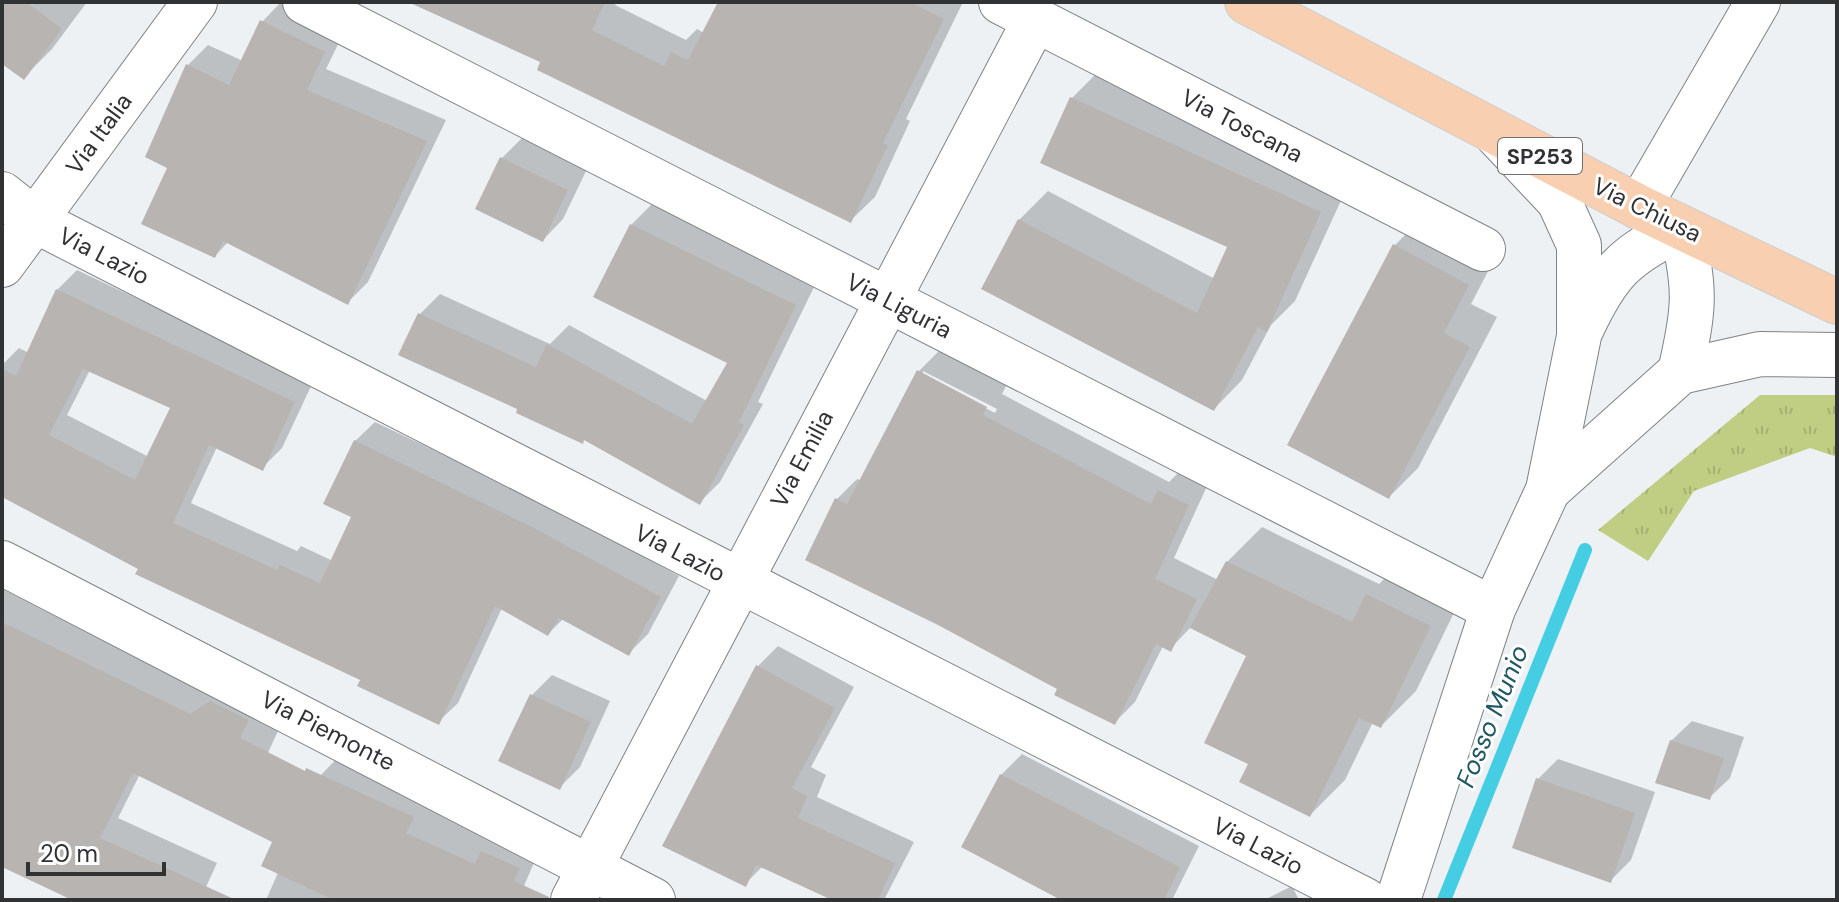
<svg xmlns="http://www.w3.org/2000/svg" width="1839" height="902" font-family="'DM Sans',sans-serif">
<defs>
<pattern id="grass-tufts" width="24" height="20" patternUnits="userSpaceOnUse" patternTransform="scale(2)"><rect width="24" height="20" fill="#bfce82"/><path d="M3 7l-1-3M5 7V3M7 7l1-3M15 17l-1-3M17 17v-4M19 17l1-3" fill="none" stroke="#a5b171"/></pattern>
</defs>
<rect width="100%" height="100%" fill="#edf1f4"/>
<polygon fill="url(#grass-tufts)" points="1760,395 1837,395 1837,457 1810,448 1694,491 1648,561 1598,530"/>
<g fill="#0003" fill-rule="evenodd">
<polygon points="2,2 87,2 52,49 23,78 2,62"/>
<polygon points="281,2 344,32 326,69 446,120 368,282 348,302 228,242 215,256 170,167 188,65 208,45 243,61 262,22"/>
<polygon points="433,2 617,2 615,5 686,40 697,29 704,33 720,2 963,2 906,119 910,121 875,197 850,221"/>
<polygon points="1100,70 1349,183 1295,301 1271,325 1242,380 1214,409 1019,220 1048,191 1215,279 1230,246 1071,99"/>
<polygon points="522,138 587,169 563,219 543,240 502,158"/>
<polygon points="652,204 815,285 758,402 763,404 720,482 700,502 585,438 520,408 420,314 440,294 550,344 569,325 707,401 730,362 631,225"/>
<polygon points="1423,217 1496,256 1471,304 1497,317 1418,468 1389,497 1394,246"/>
<path d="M77,270L313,382L282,448L262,468L217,447L191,503L297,551L301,546L333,561L353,516L355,441L375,422L557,509L679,576L648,634L628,654L564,618L548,634L502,608L458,703L438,722L362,679L2,495V365L19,348L29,353L57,290ZM90,370L173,407L149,457L67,415Z"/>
<path d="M939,351L1006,386L1002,394L1169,482L1180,471L1208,484L1174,558L1218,580L1227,562L1262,527L1379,584L1403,560L1465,590L1416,691L1381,726L1373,722L1345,780L1310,815L1251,763L1249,655L1192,626L1170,649L1163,646L1135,702L1114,723L1059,688L837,499L857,479L862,481L919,371ZM923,371L997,409L995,413L923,375Z"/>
<polygon points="2,589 211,696 231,682 279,729 247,798 140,774 118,818 217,863 200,900 77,900 2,865"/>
<polygon points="778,646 854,687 811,767 826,775 817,797 914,842 884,900 837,900 763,866 745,884 758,666"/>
<polygon points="552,675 610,701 580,767 559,788 532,695"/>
<polygon points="1692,721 1744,737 1730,778 1709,798 1671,741"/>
<polygon points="344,751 436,793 428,809 496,839 542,844 518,900 266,900 321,775"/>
<polygon points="1022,754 1199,846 1172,900 1065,900 1001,775"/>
<polygon points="1558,759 1655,792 1631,860 1611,880 1538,779"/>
<polygon points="1292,886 1299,900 1264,900"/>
</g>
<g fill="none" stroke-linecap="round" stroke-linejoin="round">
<polyline stroke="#45cde4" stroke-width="14" points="1444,900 1585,550"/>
</g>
<g fill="#b8b4b1" fill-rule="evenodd">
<polygon points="2,2 26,2 62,29 24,80 2,64"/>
<polygon points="408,2 605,2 592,30 664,66 671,52 688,60 718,2 910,2 944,19 883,143 888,145 851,223 537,70 540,62"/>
<polygon points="260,20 325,52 307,90 427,141 348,305 223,241 215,258 141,224 167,168 145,157 186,64 229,85"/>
<polygon points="1070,97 1321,212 1267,332 1258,327 1214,411 981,289 1018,219 1197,313 1227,247 1040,163"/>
<polygon points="500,157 568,190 543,242 475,209"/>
<polygon points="630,224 796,305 739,422 744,425 700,505 584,440 583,444 516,413 517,409 398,355 418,313 536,367 547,344 692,424 727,363 593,297"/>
<polygon points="1393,244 1469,285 1444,333 1470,347 1389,499 1287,445"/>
<path d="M56,289L295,402L263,471L209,445L173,523L277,570L280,565L320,583L351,517L323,504L354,440L536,529L661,597L629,656L559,618L548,636L495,606L439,725L357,686L360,680L135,574L138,569L2,497V369L16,376ZM83,369L170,408L135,480L49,435Z"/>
<polygon points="917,370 987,407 983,415 1151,504 1158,490 1189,505 1155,579 1197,599 1171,652 1156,644 1115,725 1054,695 1057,689 938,625 805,560 835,498 847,504"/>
<polygon points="1226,561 1352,622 1366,594 1431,626 1381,728 1359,718 1310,817 1239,782 1248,764 1204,743 1246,656 1190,628"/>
<polygon points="2,622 190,714 210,701 249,720 240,738 305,771 306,768 414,817 406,833 475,864 481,851 520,868 514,881 549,897 548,900 334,900 261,866 272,842 133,773 100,838 236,900 72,900 2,867"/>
<polygon points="756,665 835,708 792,788 807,796 798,818 895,863 878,900 832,900 756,865 746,887 662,846"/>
<polygon points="530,694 591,722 560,790 498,761"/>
<polygon points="1670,740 1724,758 1710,800 1655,783"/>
<polygon points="1000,774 1180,867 1164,900 1061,900 961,847"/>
<polygon points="1536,778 1635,813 1611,883 1512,848"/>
</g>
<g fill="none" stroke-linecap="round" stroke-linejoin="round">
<defs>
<g id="minor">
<polyline points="305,2 1493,609"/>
<polyline points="1001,2 1483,249"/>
<polyline points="2,194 36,221 1365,900"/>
<polyline points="1639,207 1758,2"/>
<polyline points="2,265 195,2"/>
<path d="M1582,328C1608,272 1625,255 1681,228C1697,289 1694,312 1680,372"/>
<polyline points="1548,490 1680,372 1760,354 1837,355"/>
<polyline points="2,563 653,900"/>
<polyline points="573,900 1035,20"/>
<polyline points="1398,900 1493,609 1548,490 1579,336 1579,245 1559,201 1497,135"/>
</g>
<polyline id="major" points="1247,2 1639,207 1837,302"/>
</defs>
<use href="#minor" stroke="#808386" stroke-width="46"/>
<use href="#major" stroke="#cecece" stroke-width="46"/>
<use href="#minor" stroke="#fff" stroke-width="44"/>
<use href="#major" stroke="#f8cfb0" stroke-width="44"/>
</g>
<g text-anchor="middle" stroke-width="6" stroke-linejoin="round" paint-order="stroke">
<rect fill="#fff" stroke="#6f7070" stroke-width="2" x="1498" y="138" width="84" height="36" rx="6"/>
<g font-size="22" font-weight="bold" fill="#313233">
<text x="1540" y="164">SP253</text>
</g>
<g font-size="24" fill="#313233" stroke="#fff">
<text transform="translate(1242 126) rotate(27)" y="8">Via Toscana</text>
<text transform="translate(99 134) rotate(-54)" y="8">Via Italia</text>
<text transform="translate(1647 210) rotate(26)" y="8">Via Chiusa</text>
<text transform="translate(104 256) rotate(27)" y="8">Via Lazio</text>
<text transform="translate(899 306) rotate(27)" y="8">Via Liguria</text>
<text transform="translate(802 459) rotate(-62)" y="8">Via Emilia</text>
<text transform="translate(680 553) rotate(27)" y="8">Via Lazio</text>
<text transform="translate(328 731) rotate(27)" y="8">Via Piemonte</text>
<text transform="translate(1258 846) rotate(27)" y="8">Via Lazio</text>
</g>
<g font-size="26" font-style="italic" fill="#215862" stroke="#fff">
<text transform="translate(1492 716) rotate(-68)" y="9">Fosso Munio</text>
</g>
</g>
<rect width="1839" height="902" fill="none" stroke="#313233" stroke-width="8"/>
<path d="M28 862v12h136v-12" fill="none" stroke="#313233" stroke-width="4"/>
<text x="40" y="862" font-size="24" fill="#313233" stroke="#ffffff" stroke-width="6" paint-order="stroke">20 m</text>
</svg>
